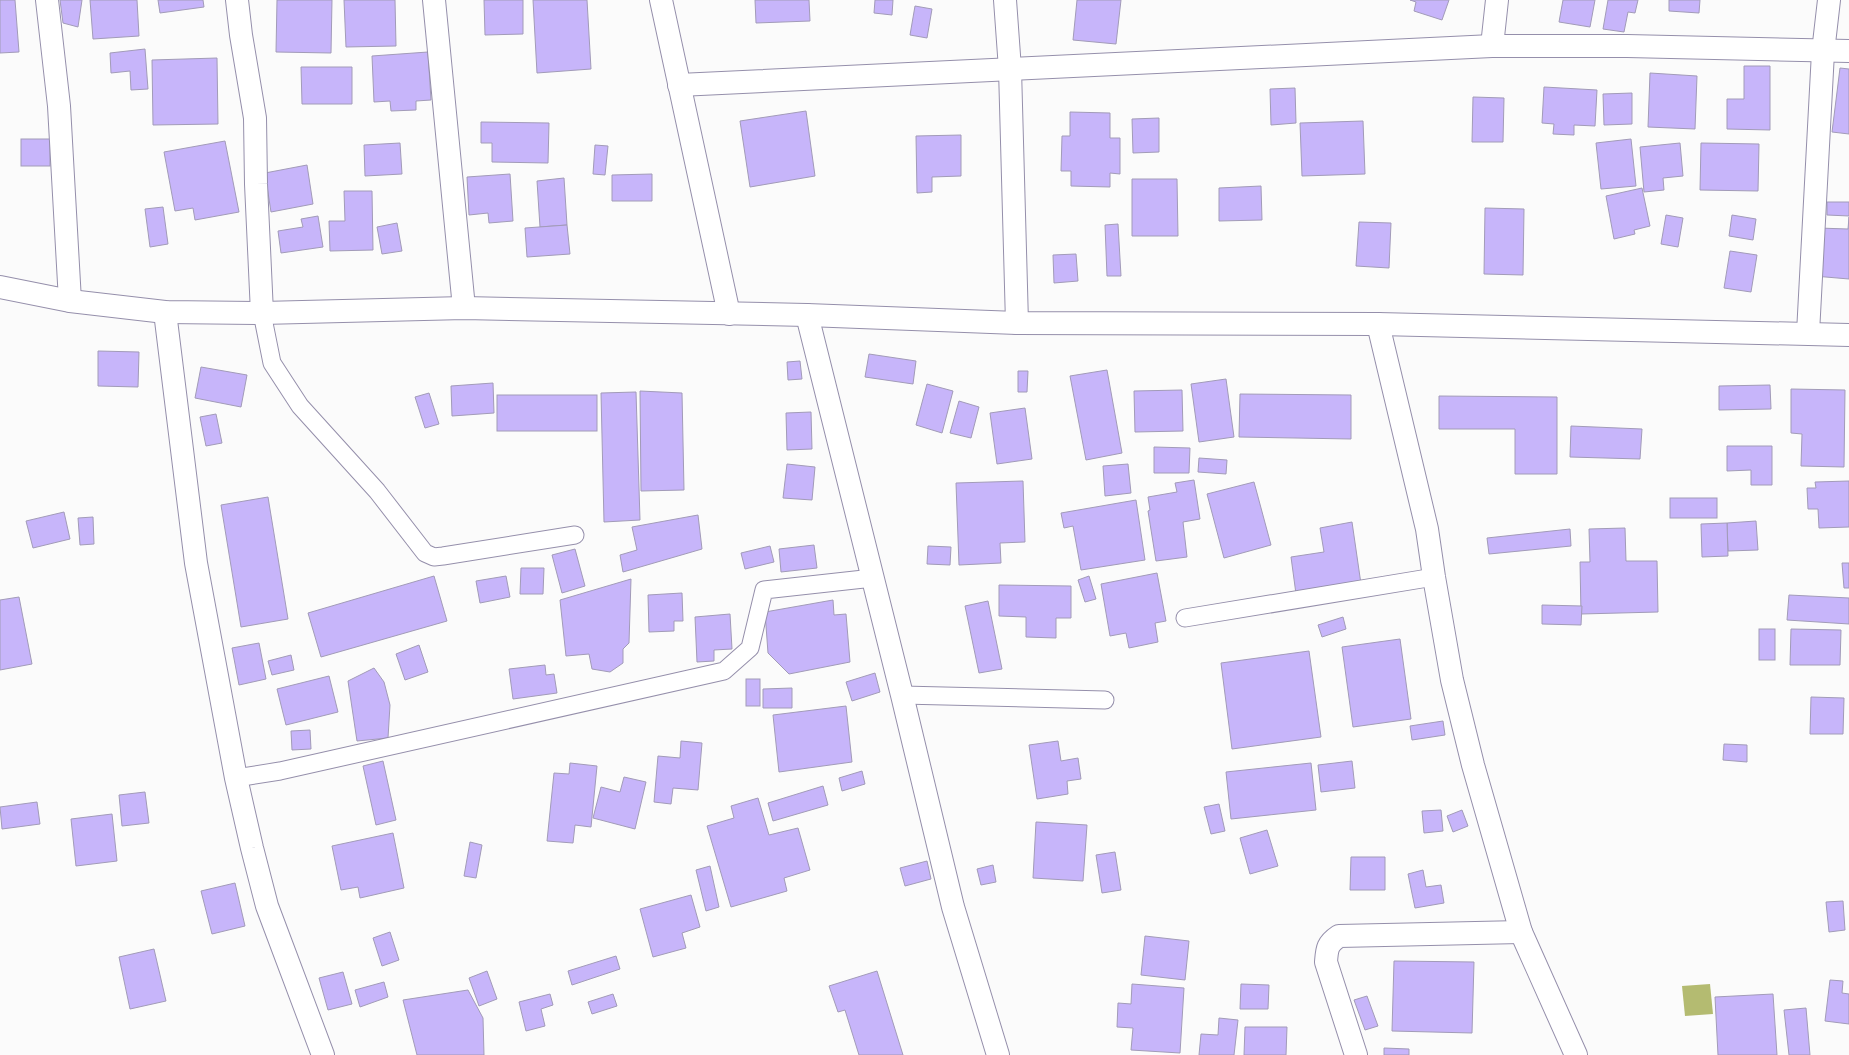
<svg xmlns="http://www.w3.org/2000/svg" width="1849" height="1055" font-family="Merriweather,serif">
<rect width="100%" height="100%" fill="#fbfbfb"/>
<polygon fill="#b4bb71" points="1710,984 1713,1014 1685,1016 1682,986"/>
<g fill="#c7b5fa" stroke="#a29bb8">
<polygon points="0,0 15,0 19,52 0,53"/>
<polygon points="60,0 82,0 78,27 63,23"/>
<polygon points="90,0 137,0 139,36 93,39"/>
<polygon points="158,0 203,0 204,7 160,13"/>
<polygon points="277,0 332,0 331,53 276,52"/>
<polygon points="344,0 395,0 396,46 346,47"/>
<polygon points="484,0 523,0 523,34 485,35"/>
<polygon points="533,0 587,0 591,69 537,73"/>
<polygon points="755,0 809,0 810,21 756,23"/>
<polygon points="875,0 893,0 892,15 874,13"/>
<polygon points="1077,0 1121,0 1116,44 1073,40"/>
<polygon points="1410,0 1449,0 1442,20 1414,11 1416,2"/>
<polygon points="1563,0 1595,0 1590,27 1559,22"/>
<polygon points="1608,0 1638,0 1635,13 1628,12 1624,32 1603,29"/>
<polygon points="1669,0 1700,0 1699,13 1669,11"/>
<polygon points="915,6 932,9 927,38 910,35"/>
<polygon points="145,49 148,89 131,90 130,71 111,73 110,53"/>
<polygon points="428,52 431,100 416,101 416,110 391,111 390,101 374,102 372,56"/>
<polygon points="217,58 218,124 153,125 152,60"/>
<polygon points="1744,66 1770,66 1770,130 1727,129 1727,99 1744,99"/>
<polygon points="301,67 352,67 352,104 302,104"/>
<polygon points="1840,68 1849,69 1849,134 1832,132"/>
<polygon points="1650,73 1697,76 1695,129 1648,127"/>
<polygon points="1544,87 1597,90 1595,126 1574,125 1574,135 1553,134 1554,124 1542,123"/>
<polygon points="1295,88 1296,123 1271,125 1270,89"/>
<polygon points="1632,93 1632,124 1604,125 1603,94"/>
<polygon points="1473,97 1504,98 1503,142 1472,142"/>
<polygon points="806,111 815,176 750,187 740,121"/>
<polygon points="1070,112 1110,113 1110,138 1120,138 1120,174 1110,173 1110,187 1071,186 1071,171 1061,171 1062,136 1070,136"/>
<polygon points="1159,118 1159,152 1133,153 1132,119"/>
<polygon points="1363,121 1365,174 1302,176 1300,123"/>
<polygon points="481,122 549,123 548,163 492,162 492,143 481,143"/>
<polygon points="961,135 961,176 932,177 932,192 917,193 916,136"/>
<rect x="21" y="139" width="29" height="27"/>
<polygon points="1631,139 1636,186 1601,189 1596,143"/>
<polygon points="225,141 239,212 195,220 193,208 175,211 164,152"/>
<polygon points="400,143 402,174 365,176 364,145"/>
<polygon points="1680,143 1683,176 1663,178 1664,190 1644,192 1640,147"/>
<polygon points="1701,143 1759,144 1758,191 1700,190"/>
<polygon points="595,145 608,146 605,175 593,174"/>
<polygon points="307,165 313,204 271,212 265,173"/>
<polygon points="510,174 513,221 489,223 488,213 469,215 467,177"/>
<polygon points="652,174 652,201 612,201 612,175"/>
<polygon points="564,178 567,225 540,227 537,181"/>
<polygon points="1132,179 1177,179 1178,236 1132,236"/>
<polygon points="1261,186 1262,220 1219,221 1219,188"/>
<polygon points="1642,188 1650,226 1634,230 1635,234 1614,239 1606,196"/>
<polygon points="344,191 372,191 373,250 330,251 329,221 345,221"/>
<polygon points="1827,202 1849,202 1849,216 1827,215"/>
<polygon points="163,207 168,244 150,247 145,209"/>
<polygon points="1485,208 1524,209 1523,275 1484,274"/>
<polygon points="1666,215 1683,218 1678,247 1661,244"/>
<polygon points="1732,215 1756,219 1753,240 1729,236"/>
<polygon points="318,216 323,247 281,253 278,231 303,227 301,219"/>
<polygon points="1849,217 1849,279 1814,276 1818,228 1848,229"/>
<polygon points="1359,222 1391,223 1389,268 1356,266"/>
<polygon points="397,223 402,251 382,254 377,227"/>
<polygon points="1118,224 1121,276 1107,276 1105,225"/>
<polygon points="567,225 570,254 527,257 525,228"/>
<polygon points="1730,251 1757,255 1751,292 1724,288"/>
<polygon points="1076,254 1078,281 1054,283 1053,255"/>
<polygon points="98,351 139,352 138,387 98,386"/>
<polygon points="869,354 916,361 913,384 865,377"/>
<polygon points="800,361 802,379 788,380 787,362"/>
<polygon points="201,367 247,375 241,407 195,398"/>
<polygon points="1107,370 1122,453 1086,460 1070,376"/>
<polygon points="1018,371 1028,371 1027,392 1018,392"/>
<polygon points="1226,379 1234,437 1199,442 1191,384"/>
<polygon points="493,383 494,413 452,416 451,386"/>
<polygon points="927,384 953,391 942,433 916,425"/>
<polygon points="1770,385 1771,409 1719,410 1719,386"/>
<polygon points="1791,389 1845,390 1844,467 1801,466 1802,434 1791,433"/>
<polygon points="1182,390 1183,431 1135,432 1134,391"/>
<polygon points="640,391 682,393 684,490 641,491"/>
<polygon points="636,392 640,520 604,522 601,393"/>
<polygon points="429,393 439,424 425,428 415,397"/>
<polygon points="1240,394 1351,395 1351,439 1239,437"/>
<rect x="497" y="395" width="100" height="36"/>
<polygon points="1439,396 1557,397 1557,474 1515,474 1515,429 1439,429"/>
<polygon points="959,401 979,407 971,438 950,433"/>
<polygon points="1025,408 1032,459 997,464 990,413"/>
<polygon points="811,412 812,449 787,450 786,413"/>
<polygon points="216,414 222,443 206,446 200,417"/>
<polygon points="1571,426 1642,429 1640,459 1570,457"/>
<polygon points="1727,446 1772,446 1772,485 1751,485 1751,470 1727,471"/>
<polygon points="1154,447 1190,448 1189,473 1154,473"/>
<polygon points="1199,458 1227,460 1226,474 1198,472"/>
<polygon points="787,464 815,467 812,500 783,498"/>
<polygon points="1128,464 1131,493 1105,496 1103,466"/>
<polygon points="1194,480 1200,519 1183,522 1187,557 1156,561 1148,511 1150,510 1148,497 1177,492 1175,483"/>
<polygon points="1023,481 1025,542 1000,543 1001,563 959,565 956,483"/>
<polygon points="1849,481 1849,527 1819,528 1818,509 1808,509 1807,488 1816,488 1815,482"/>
<polygon points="1254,482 1271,545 1224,558 1207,494"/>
<polygon points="268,497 288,619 241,627 221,505"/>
<rect x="1670" y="498" width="47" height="20"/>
<polygon points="1136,500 1145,560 1081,570 1073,526 1064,528 1061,513"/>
<polygon points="64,512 70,539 33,548 26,521"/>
<polygon points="698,515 702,549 623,572 620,555 637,550 632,527"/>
<polygon points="93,517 94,544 80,545 78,518"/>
<polygon points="1756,521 1758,550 1728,551 1727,523"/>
<polygon points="1352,522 1361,584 1296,594 1291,557 1324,552 1320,528"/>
<polygon points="1727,523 1728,556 1702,557 1701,524"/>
<polygon points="1625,528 1626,561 1657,561 1658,612 1581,614 1580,562 1590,562 1589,529"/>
<polygon points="1570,529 1571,546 1489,554 1487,538"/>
<polygon points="814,545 817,568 781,572 779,549"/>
<polygon points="770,546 774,562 745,569 741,553"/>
<polygon points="928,546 951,547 950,565 927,564"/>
<polygon points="575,549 585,586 562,593 552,555"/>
<polygon points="1842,563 1849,563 1849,588 1844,588"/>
<polygon points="521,568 544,568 543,594 520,594"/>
<polygon points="1157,573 1166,621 1155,623 1158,642 1129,648 1126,633 1110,636 1101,584"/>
<polygon points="434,576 447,621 321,657 308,613"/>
<polygon points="506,576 510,597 480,603 476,581"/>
<polygon points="1089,576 1096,599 1085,602 1078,580"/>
<polygon points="631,579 629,643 623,649 623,663 610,672 592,669 589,654 566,656 560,600"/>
<polygon points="999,585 1071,586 1071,618 1056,618 1056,638 1026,637 1026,617 999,616"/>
<polygon points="682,593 683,621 674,621 674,631 649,632 648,595"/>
<polygon points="1789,595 1849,598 1849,624 1787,620"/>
<polygon points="19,597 32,664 0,670 0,600"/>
<polygon points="833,600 834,615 846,614 850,662 789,674 768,653 765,612"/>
<polygon points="988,601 1002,669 979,673 965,606"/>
<polygon points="1542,605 1582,606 1581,625 1542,624"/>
<polygon points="730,614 732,649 714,650 714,661 697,662 695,617"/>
<polygon points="1343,617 1346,629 1322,637 1318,625"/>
<rect x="1759" y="629" width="16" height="31"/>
<polygon points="1791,629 1841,630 1840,665 1790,665"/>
<polygon points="1400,639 1411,719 1353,727 1342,647"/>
<polygon points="259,643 266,679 239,685 232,648"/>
<polygon points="419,645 428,672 405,680 396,654"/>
<polygon points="1309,651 1321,737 1232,749 1221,663"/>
<polygon points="291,655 294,670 272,675 268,661"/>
<polygon points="545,665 546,675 554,674 557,693 513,699 509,669"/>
<polygon points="374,668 384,682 390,705 388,738 357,741 348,681"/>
<polygon points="875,673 880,692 852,701 846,682"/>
<polygon points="329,676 338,712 286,725 277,689"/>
<rect x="746" y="679" width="14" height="27"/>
<polygon points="792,688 792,708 763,708 763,689"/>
<polygon points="1811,697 1844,698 1843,734 1810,734"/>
<polygon points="846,706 852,762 779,772 773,715"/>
<polygon points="1443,721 1445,735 1412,740 1410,726"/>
<polygon points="310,730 311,749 292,750 291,731"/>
<polygon points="681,741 702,743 698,790 673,788 671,804 654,802 658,756 680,758"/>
<polygon points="1058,741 1061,761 1078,758 1081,779 1067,781 1068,794 1037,799 1029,745"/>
<polygon points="1724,744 1747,745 1747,762 1723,760"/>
<polygon points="383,761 396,820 376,825 363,766"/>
<polygon points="1352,761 1355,788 1321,792 1318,765"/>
<polygon points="570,763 597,766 591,827 575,825 573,843 547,841 554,773 569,774"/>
<polygon points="1311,763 1316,810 1231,819 1226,772"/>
<polygon points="862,771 865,784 842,791 839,778"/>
<polygon points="624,777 646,782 635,829 593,818 601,787 620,792"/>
<polygon points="823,786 828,805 773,821 768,803"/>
<polygon points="145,792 149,823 122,826 119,795"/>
<polygon points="758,798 769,835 798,828 810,870 784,878 787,891 731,907 707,826 734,818 731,806"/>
<polygon points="37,802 40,824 2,829 0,807"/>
<polygon points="1219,804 1225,831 1211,834 1204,807"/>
<polygon points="1441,810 1443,831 1424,833 1422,811"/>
<polygon points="1462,810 1468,826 1453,832 1447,816"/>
<polygon points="112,814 117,861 76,866 71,819"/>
<polygon points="1036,822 1087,825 1083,881 1033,878"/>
<polygon points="1267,830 1278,866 1250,874 1240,838"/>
<polygon points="393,833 404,888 360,898 358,887 341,890 332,846"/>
<polygon points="470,842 482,845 476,878 464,876"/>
<polygon points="1115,852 1121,890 1102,893 1096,855"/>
<polygon points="1351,857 1385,857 1385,890 1350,890"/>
<polygon points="927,861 931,879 905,886 900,868"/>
<polygon points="993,865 996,882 981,885 977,869"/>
<polygon points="710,866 719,907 706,911 696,870"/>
<polygon points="1423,870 1426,887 1441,885 1444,903 1415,908 1408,874"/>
<polygon points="235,883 245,926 212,934 201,891"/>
<polygon points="691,895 700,927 682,933 686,948 653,957 640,909"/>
<polygon points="1843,901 1845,930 1829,932 1826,902"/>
<polygon points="390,932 399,960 382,966 373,938"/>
<polygon points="1145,936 1189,941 1185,980 1141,975"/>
<polygon points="154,949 166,1001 130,1009 119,957"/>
<polygon points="616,956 620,969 572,985 568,971"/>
<polygon points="1394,961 1474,962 1472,1033 1392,1031"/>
<polygon points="487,971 497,999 479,1006 469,978"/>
<polygon points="877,971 903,1055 859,1055 845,1010 838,1012 829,986"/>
<polygon points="343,972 352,1004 328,1010 319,978"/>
<polygon points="1830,980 1843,981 1842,993 1849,994 1849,1024 1825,1021"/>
<polygon points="384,982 388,997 360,1007 355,990"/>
<polygon points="1132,984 1184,988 1180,1053 1131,1050 1133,1028 1117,1027 1118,1003 1131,1004"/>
<polygon points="1241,984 1269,985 1268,1009 1240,1009"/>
<polygon points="468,990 483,1018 484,1055 417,1055 403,1000"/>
<polygon points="550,994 553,1005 541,1009 545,1026 526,1031 519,1002"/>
<polygon points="613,994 617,1006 592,1014 588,1002"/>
<polygon points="1773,994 1777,1055 1718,1055 1715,997"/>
<polygon points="1367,996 1378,1026 1365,1030 1354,1000"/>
<polygon points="1806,1008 1810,1055 1789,1055 1784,1010"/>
<polygon points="1219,1018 1238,1020 1234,1055 1199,1055 1201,1034 1218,1035"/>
<polygon points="1245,1027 1287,1027 1286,1055 1244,1055"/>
<polygon points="1384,1048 1409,1049 1409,1055 1384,1055"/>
</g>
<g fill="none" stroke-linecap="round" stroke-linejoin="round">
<defs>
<g id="lane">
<polyline points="262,313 272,363 300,406 377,491 425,553 434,557 443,556 575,535"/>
<polyline points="1185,618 1434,577"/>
<polyline points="902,695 1105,700"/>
<polyline points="236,778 280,771 724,671 750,648 764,590 873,578"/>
</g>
<g id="street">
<polyline points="47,0 59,106 70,301"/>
<polyline points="237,0 241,35 255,118 256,184 262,313"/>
<polyline points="434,0 464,308"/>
<polyline points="661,0 729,314"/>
<polyline points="1005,0 1010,69 1017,323"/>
<polyline points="1497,0 1492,46 1627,46 1849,51"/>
<polyline points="679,85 1492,46"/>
<polyline points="165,312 196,563 236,778 252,848 267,906 323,1055"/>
<polyline points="807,315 902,695 953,907 998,1055"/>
<polyline points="1378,324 1427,529 1434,577 1452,680 1473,765 1521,932 1576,1055"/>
<polyline points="1808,333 1823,52 1829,0"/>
<path d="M1356,1055L1326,962C1327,949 1327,944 1339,936L1521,932"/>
</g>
<polyline id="secondary" points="0,287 70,301 165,312 262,313 464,308 807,315 1017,323 1378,324 1849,335"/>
</defs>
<use href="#lane" stroke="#958fab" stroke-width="19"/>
<use href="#street" stroke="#958fab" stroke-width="24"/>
<use href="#secondary" stroke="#958fab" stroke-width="24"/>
<use href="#lane" stroke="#fff" stroke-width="17"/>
<use href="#street" stroke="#fff" stroke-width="22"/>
<use href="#secondary" stroke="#fff" stroke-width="22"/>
</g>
</svg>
